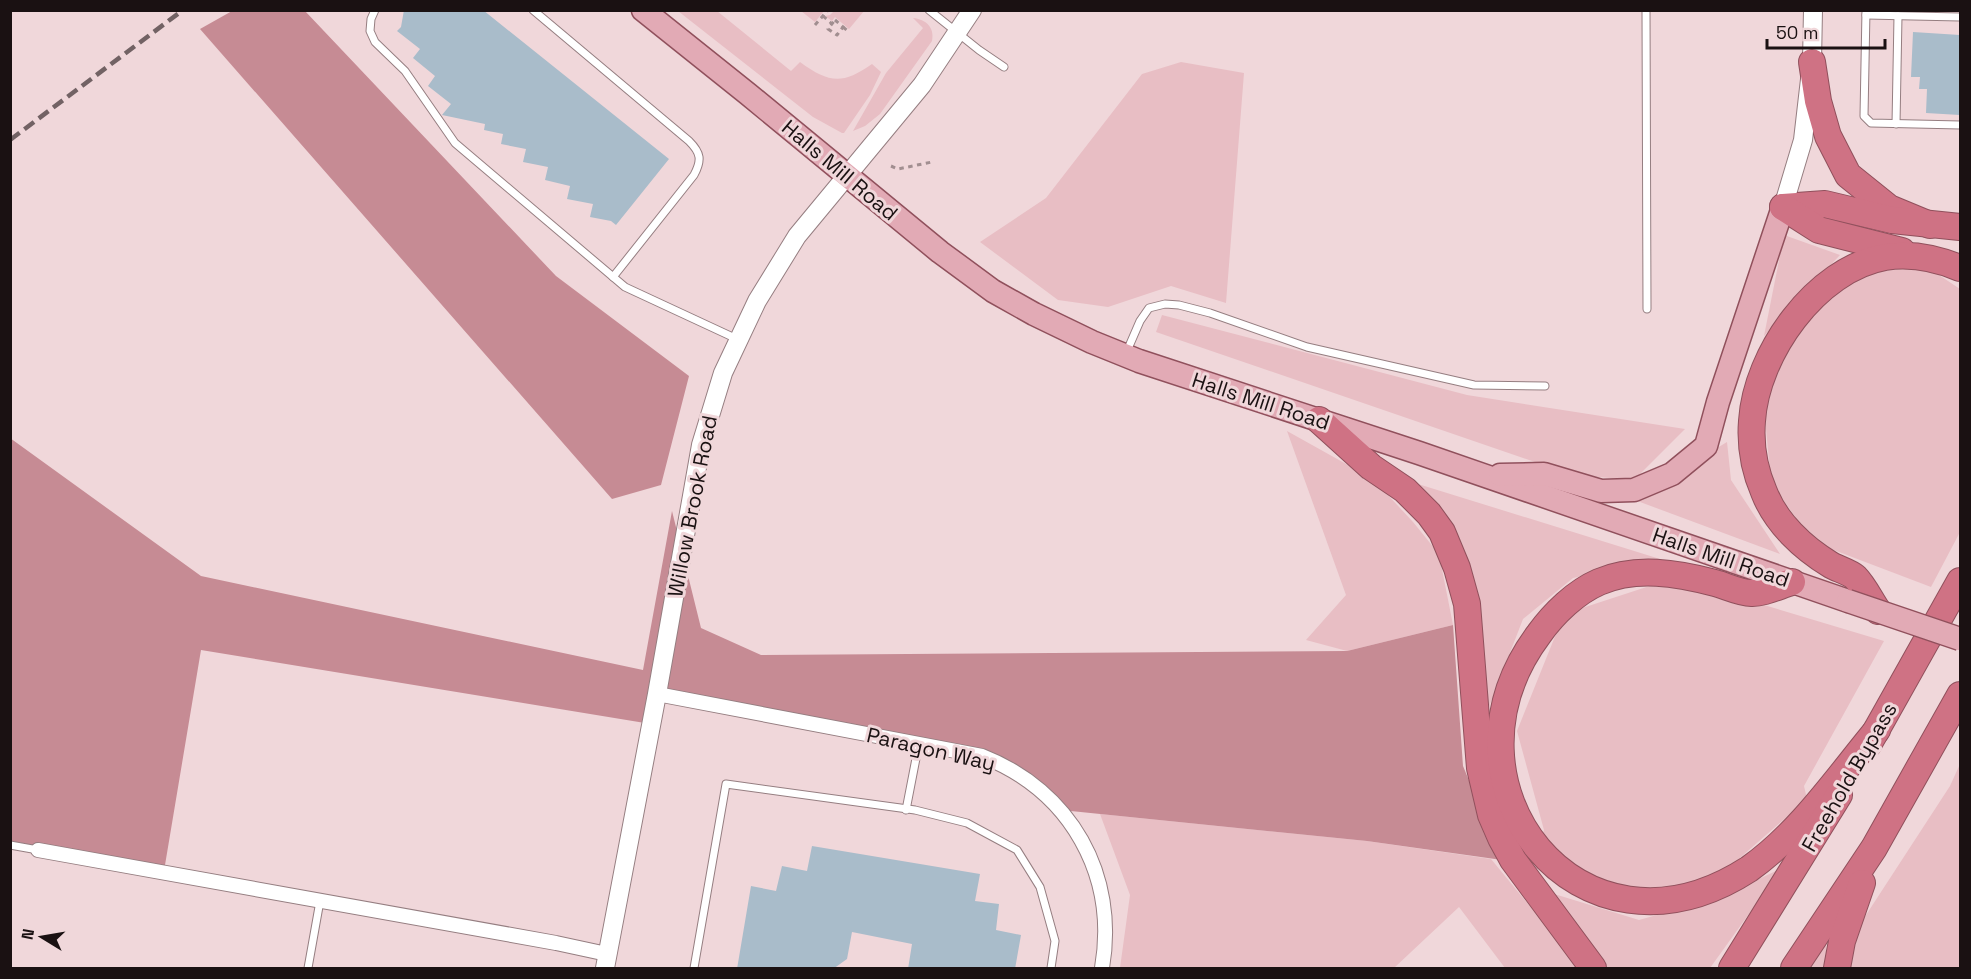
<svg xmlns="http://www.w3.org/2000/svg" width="1971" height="979" font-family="'Space Grotesk',sans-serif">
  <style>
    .green { fill: #e8bec4 }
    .forest { fill: #c68b94 }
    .building { fill: #a9bcca }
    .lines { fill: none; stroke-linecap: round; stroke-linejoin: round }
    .service-casing { stroke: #957e81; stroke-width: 9 }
    .minor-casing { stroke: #957e81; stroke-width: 16 }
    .tertiary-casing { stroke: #957e81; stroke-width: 20 }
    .primary-casing { stroke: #90505c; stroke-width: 25 }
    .motorway-casing { stroke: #90505c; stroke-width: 28 }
    .path { stroke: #a18e90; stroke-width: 3; stroke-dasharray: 4.5 4.5; stroke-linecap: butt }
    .service { stroke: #fff; stroke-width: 7 }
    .minor { stroke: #fff; stroke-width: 14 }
    .tertiary { stroke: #fff; stroke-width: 18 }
    .primary { stroke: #e2aab5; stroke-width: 22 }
    .motorway { stroke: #cf7284; stroke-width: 26 }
    .rail { stroke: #726264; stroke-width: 4.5; stroke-dasharray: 12 6; stroke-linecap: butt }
    .primary-bridge-casing { stroke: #90505c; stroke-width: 25; stroke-linecap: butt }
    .primary-bridge { stroke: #e2aab5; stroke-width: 22 }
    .labels { text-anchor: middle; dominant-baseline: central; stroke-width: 6; stroke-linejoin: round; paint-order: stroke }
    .street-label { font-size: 21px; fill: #1a1112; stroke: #f0d7da }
  </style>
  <rect width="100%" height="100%" fill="#f0d7da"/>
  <g class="green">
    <path d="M678 11H717L791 71 800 62C829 83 842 85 872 64L881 72 870 95 844 133H842L813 117Z"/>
    <path d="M801 11H824L815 22Z"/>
    <path d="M834 11V10L864 11 849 29 835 17 832 21 825 16 830 15Z"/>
    <path d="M913 18C926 19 935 28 932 41L880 114 865 126 853 131 886 73 923 28Z"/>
    <path d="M1181 62 1244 73 1226 303 1171 286 1108 307 1058 300 980 242 1046 198 1142 74Z"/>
    <path d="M1784 235 1840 255 1764 336Z"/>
    <path d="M1927 267 1960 289V532L1931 587 1831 549 1801 525 1771 483 1764 407 1782 352 1813 311 1862 273Z"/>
    <path d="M1162 315 1467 395 1685 429 1634 480 1573 475 1156 332Z"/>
    <path d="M1287 431 1373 479 1413 522 1439 554 1453 625 1347 651 1306 640 1346 595Z"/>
    <path d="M1727 442 1731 480 1780 554 1632 499Z"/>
    <path d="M1418 484 1660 559 1573 578 1523 619 1484 720 1449 526Z"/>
    <path d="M1674 578 1884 641 1804 786 1807 799 1725 871 1654 896 1616 895 1539 845 1544 830 1517 731 1564 614Z"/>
    <path d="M1960 764V968H1848L1853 935 1950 786Z"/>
    <path d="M1100 814 1367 841 1491 859 1581 968H1505L1459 907 1394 968H1120L1130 895Z"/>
    <path d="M1782 868 1710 968H1608L1551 893 1639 920 1721 897Z"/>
    <path d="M1826 937V968H1805Z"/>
  </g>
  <g class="forest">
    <path d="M232 11H305L556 276 689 376 661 485 612 499 200 29Z"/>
    <path d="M10 438 201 576 643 670 672 511 701 628 761 655 1347 651 1453 625 1463 766 1502 860 1367 841 1061 810 983 754 658 690 651 724 201 650 164 871 11 841Z"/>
  </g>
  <g class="building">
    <path d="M404 10H483L669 159 616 225 611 221 590 217 593 204 567 199 570 186 545 180 548 167 523 162 526 149 501 144 503 134 484 130 485 124 442 115 451 104 428 86 435 76 413 58 420 49 397 31 401 27Z"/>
    <path d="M1913 32 1960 35V115L1926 113 1927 89H1919L1920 77H1911Z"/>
    <path d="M812 846 980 874 975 901 999 904 996 930 1021 935 1015 969H908L912 944 852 932 847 959 833 969H737L751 886 776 891 782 866 807 871Z"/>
  </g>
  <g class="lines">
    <g class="service-casing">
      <g id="service">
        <path d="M375 10 371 19 370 31 375 42 405 71 455 143 625 287 737 339"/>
        <path d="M533 10 689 141C701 153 702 160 694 175L613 277"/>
        <path d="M929 10 979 50 1004 67"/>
        <path d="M1646 10 1647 309"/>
        <path d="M1866 10 1864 116 1871 123 1960 125"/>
        <path d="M1866 15 1960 17"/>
        <path d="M1896 124 1898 16"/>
        <path d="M1127 351 1140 321 1149 308 1165 304 1179 305 1210 313 1307 347 1474 385 1545 386"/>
        <path d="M906 810 919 743"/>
        <path d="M10 845 38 850"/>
        <path d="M308 968 320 901"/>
        <path d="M694 968 726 784 915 810 967 823 1017 850 1040 887 1055 941 1051 968"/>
      </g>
    </g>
    <g class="minor-casing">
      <g id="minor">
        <path d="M657 694 982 756C1071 791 1118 875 1102 968"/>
        <path d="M38 850 556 943 607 954"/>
      </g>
    </g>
    <g class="tertiary-casing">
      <g id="tertiary">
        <path d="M1783 207 1803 140 1812 62 1813 10"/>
        <path d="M605 968 657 694 701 445 723 373 757 301 797 236 922 85 972 10"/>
      </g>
    </g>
    <g class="primary-casing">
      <g id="primary">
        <path d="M643 10 748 94 940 252 993 291 1034 314 1092 342 1139 361 1419 453 1848 601"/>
        <path d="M1500 475 1544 474 1601 491 1634 490 1672 474 1706 446 1718 402 1783 207"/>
      </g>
    </g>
    <g class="motorway-casing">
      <g id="motorway">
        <path d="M1812 62 1818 101 1828 136 1848 175 1889 208 1930 225"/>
        <path d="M1783 207 1825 204 1892 220 1960 227"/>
        <path d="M1783 207 1819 230 1902 251"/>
        <path d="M1319 420 1371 467 1405 490 1429 514 1442 532 1457 568 1467 604 1480 768 1491 815 1501 838 1513 860 1593 968"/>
        <path d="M1792 582C1781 585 1762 594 1751 593 1740 593 1726 586 1715 583 1677 573 1636 566 1599 582 1576 592 1554 613 1539 634 1427 783 1579 979 1749 869 1800 833 1838 777 1877 730"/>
        <path d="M1878 611C1871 601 1864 586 1855 577 1849 572 1838 569 1831 565 1803 548 1776 523 1764 492 1754 469 1750 446 1752 421 1756 354 1816 269 1885 257 1911 253 1936 258 1960 268"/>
        <path d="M1868 745 1960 581"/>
        <path d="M1732 968 1839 795"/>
        <path d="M1794 968 1874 848 1960 695"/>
        <path d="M1837 968 1842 941 1862 883"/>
      </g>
    </g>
    <g class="path">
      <path d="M823 16 832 24"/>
      <path d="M835 20 843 27 837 35 828 29Z"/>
      <path d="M815 25 828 10"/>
      <path d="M843 27 849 32"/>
      <path d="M891 166 898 169 932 162"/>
    </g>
    <use href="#service" class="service"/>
    <use href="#minor" class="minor"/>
    <use href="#tertiary" class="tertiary"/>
    <use href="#primary" class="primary"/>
    <use href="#motorway" class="motorway"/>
    <path class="rail" d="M10 140 183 10"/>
    <g class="primary-bridge-casing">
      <path id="primary-bridge" d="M1848 601 1960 639"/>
    </g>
    <use href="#primary-bridge" class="primary-bridge"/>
  </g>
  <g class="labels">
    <g class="street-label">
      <text transform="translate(840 170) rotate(40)">Halls Mill Road</text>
      <text transform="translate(1261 401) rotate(18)">Halls Mill Road</text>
      <text transform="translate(692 506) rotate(-79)">Willow Brook Road</text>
      <text transform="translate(1721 557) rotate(19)">Halls Mill Road</text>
      <text transform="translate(931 749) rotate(13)">Paragon Way</text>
      <text transform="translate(1849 777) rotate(-60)">Freehold Bypass</text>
    </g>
  </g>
  <rect width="1971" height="979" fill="none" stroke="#1a1112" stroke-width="24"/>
  <g transform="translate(42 937) rotate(281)" stroke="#f0d7da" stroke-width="4.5" paint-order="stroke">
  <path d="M0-4.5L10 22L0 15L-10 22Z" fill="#1a1112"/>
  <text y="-9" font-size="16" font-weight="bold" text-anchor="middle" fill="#1a1112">N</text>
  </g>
  <path d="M1767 39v9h118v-9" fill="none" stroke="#1a1112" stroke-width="3"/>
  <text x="1776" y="39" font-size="18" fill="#1a1112" stroke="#f0d7da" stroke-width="4.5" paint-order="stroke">50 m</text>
</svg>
